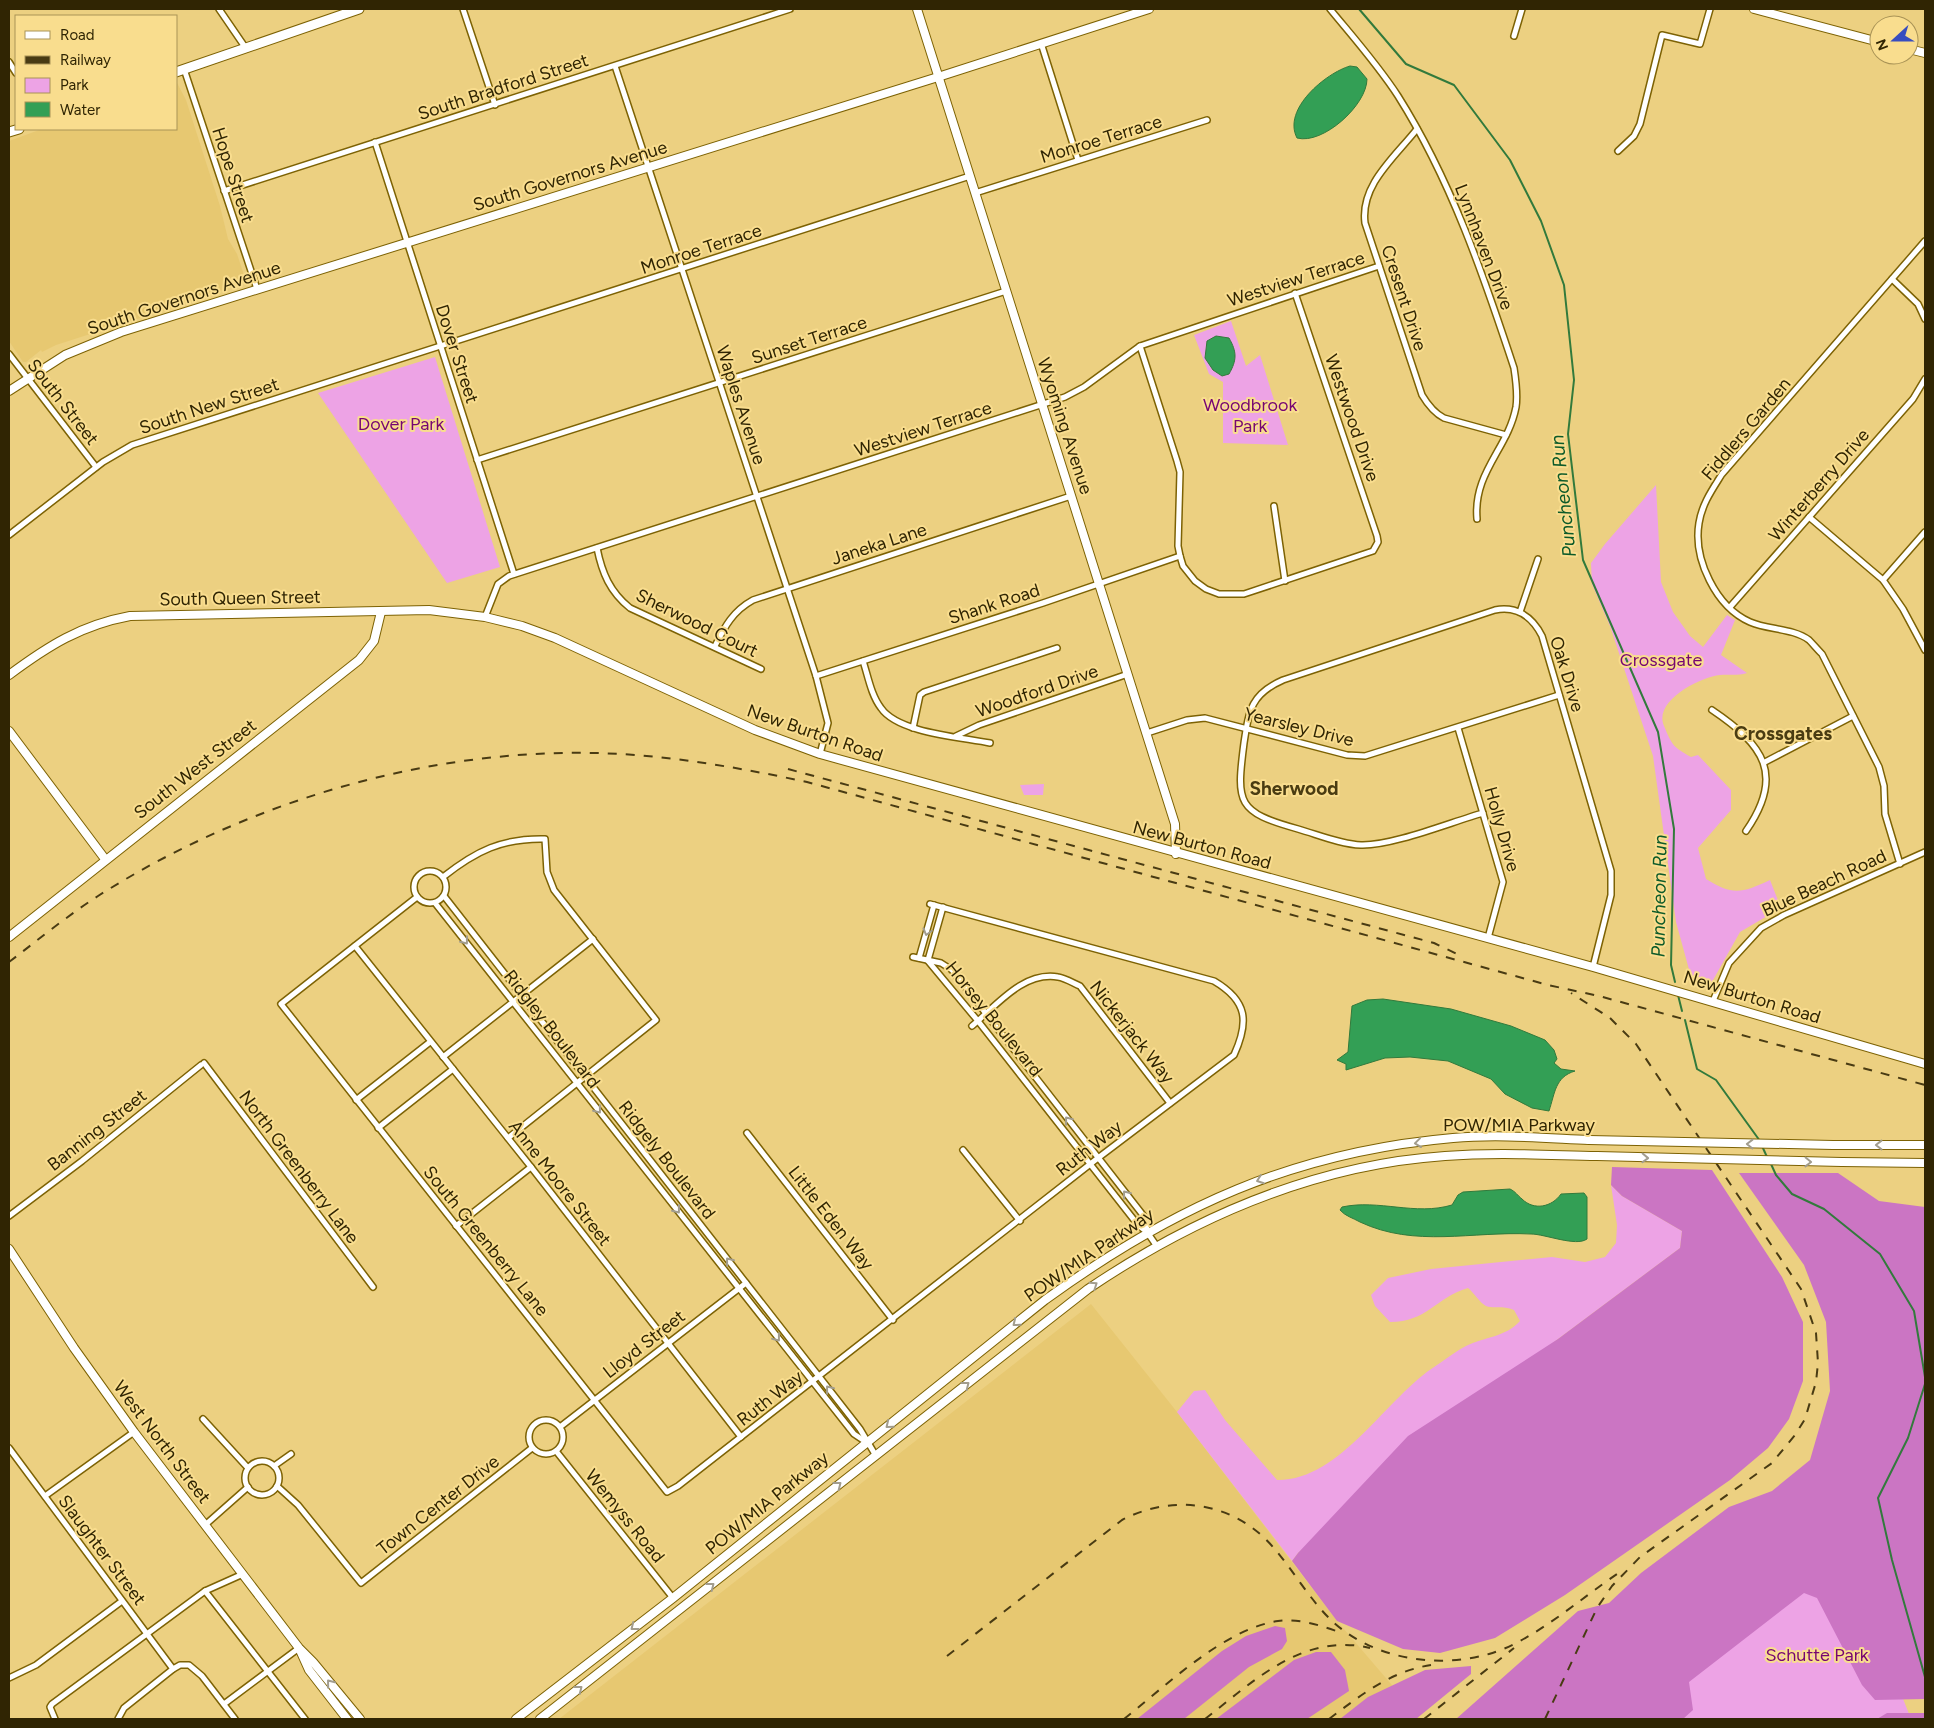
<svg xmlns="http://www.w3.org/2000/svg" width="1934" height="1728" font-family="Figtree,sans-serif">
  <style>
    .built { fill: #e7c871 }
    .green { fill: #eda3e5 }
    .forest { fill: #cb75c3 }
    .water { fill: #339f55; stroke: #327a3c }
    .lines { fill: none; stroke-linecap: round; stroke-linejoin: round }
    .stream { stroke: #327a3c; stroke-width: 2 }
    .street-casing { stroke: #7d6204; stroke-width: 8 }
    .secondary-casing { stroke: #7d6204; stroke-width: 10 }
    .primary-casing { stroke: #7d6204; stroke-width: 11 }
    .street { stroke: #fff; stroke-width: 5 }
    .secondary { stroke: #fff; stroke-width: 8 }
    .primary { stroke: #fff; stroke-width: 9 }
    .rail { stroke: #493b13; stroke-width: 2; stroke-dasharray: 9 9; stroke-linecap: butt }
    .secondary-bridge-casing { stroke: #7d6204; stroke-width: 10; stroke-linecap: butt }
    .secondary-bridge { stroke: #fff; stroke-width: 8 }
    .oneway { stroke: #a29d8e }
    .labels { text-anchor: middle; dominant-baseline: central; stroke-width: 4; stroke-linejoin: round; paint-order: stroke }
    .street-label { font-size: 18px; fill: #302503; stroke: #f9dd8e }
    .park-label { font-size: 18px; fill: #760572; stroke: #f9dd8e }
    .water-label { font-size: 19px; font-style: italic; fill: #0d5a29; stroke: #f9dd8e }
    .neighbourhood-label { font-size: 19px; font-weight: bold; fill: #4a3c12; stroke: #f9dd8e }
  </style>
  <rect width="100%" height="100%" fill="#ecd081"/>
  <g class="built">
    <path d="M176 81 186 100 220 206 228 239 237 254 246 281 190 302 56 345 42 352 41 350 26 362H23L9 341V141L42 129H176Z"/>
    <path d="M1091 1304 1177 1412 1337 1621 1421 1719H559Z"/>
  </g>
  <g class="green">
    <path d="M1231 321 1246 366 1260 355 1288 445 1223 443V382L1209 374 1194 335Z"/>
    <path d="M435 357 500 567 447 583 318 393Z"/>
    <path d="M1656 485 1661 582 1673 612 1690 636 1703 647 1727 615 1735 620 1721 655 1747 673C1737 676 1729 674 1720 675 1700 677 1653 701 1664 726 1672 745 1673 747 1691 757L1698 755 1731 790V810L1698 848 1706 879C1733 896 1742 893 1770 880L1781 908 1740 932 1708 989 1693 984 1676 922 1653 756 1610 626 1592 584 1591 563 1605 544Z"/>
    <path d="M1044 784 1043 795H1024L1020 785Z"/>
    <path d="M1611 1185 1622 1196 1682 1231 1680 1248 1558 1339 1298 1553 1292 1561 1177 1412 1194 1391 1205 1390 1225 1420 1277 1480C1341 1481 1386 1397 1437 1365 1446 1359 1456 1351 1466 1346 1484 1337 1506 1337 1520 1321L1514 1310C1502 1305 1494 1309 1486 1306 1480 1303 1474 1293 1468 1288 1435 1298 1427 1322 1390 1322L1375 1306 1371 1295 1388 1278 1431 1269 1552 1257 1585 1262 1605 1257 1616 1243 1617 1225Z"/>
    <path d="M1844 1549 1911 1719H1639Z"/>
  </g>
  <g class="forest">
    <path d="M1612 1167 1712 1170 1782 1277 1803 1322V1381L1789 1419 1768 1448 1730 1480 1565 1595 1495 1638 1440 1653 1403 1649 1337 1621 1292 1561 1298 1553 1408 1436 1558 1339 1680 1248 1682 1231 1622 1196 1611 1185Z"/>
    <path d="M1739 1173H1838L1879 1201 1925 1207V1699L1875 1700 1862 1685 1817 1598 1804 1593 1689 1682 1693 1710 1683 1719H1456L1578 1611 1609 1603 1641 1573 1729 1507 1772 1491 1810 1460 1830 1391 1826 1322 1804 1265Z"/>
    <path d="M1275 1626 1285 1628 1287 1641 1282 1649 1249 1667 1184 1719H1137L1222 1651 1246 1636Z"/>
    <path d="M1316 1652H1331L1345 1670 1349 1691 1307 1719H1216L1294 1660Z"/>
    <path d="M1471 1666V1674L1416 1719H1340L1368 1697 1425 1670Z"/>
    <path d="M1887 1713H1925V1719H1877Z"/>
  </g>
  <g class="water">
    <path d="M1350 66 1357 67 1367 79C1367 105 1323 145 1297 138 1282 109 1326 73 1350 66Z"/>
    <path d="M1216 336 1229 338C1237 352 1237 360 1229 374L1222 376 1213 370 1205 358 1207 341Z"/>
    <path d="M1383 999 1451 1009 1511 1026 1545 1040 1554 1050 1557 1059 1554 1063 1561 1069 1575 1071C1555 1077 1555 1093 1549 1111L1532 1108 1505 1094 1491 1079 1448 1061 1410 1057 1385 1058 1346 1070V1064L1337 1060 1348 1052 1352 1006 1367 1000Z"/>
    <path d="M1510 1189C1516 1192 1517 1195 1522 1199 1534 1211 1552 1207 1561 1194L1584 1193 1587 1197V1239C1576 1247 1545 1234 1531 1234 1472 1231 1415 1248 1360 1222 1353 1218 1345 1216 1340 1210L1342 1207C1379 1199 1415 1216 1452 1205L1458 1195 1463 1192Z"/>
  </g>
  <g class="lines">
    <g class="stream">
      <path d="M1359 9 1406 64 1454 85 1510 160 1541 221 1564 285 1574 380 1568 434 1583 560 1658 732 1674 829 1671 965 1675 982"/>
      <path d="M1678 995 1682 1011"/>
      <path d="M1685 1020 1697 1069 1716 1080 1760 1141"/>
      <path d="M1762 1146 1767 1157"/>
      <path d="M1771 1164 1776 1175 1792 1194 1824 1209 1880 1254 1914 1311 1925 1377"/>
      <path d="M1925 1384 1908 1438 1878 1498 1892 1560 1925 1677"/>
    </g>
    <g class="street-casing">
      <g id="street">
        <path d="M219 9 245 47"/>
        <path d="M463 9 495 105"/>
        <path d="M1330 9C1353 37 1378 65 1398 96 1451 180 1483 274 1514 368 1516 381 1518 394 1516 407 1508 449 1473 472 1477 519"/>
        <path d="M1514 36 1522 9"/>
        <path d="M1041 43 1078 160"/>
        <path d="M9 62 16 73"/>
        <path d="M615 66 816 676 828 723 820 754"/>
        <path d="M184 69 257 289"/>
        <path d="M1417 129C1395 157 1360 185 1365 223L1422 395C1428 405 1434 413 1444 418L1506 435"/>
        <path d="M375 142 514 574"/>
        <path d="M1618 151 1634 136 1640 124 1662 35 1700 44 1710 9"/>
        <path d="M224 191 790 9"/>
        <path d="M975 193 1207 120"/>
        <path d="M1892 279 1918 304 1925 319"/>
        <path d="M1140 346 1177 461 1180 472 1178 546 1180 556 1183 566 1195 581 1206 589 1219 594H1244L1373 551 1378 542 1377 536 1295 293"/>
        <path d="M9 354 96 467"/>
        <path d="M477 460 1006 291"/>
        <path d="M1274 506 1285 581"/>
        <path d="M1809 517 1883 580 1903 609 1925 650"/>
        <path d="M9 535 103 462 132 445 970 176"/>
        <path d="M597 548C602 573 610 592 630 608L761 669"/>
        <path d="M1883 580 1925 532"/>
        <path d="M1730 607 1913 399 1925 379"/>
        <path d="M1520 612 1538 559"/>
        <path d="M485 617 498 584 509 576 1065 397 1084 387 1140 346 1379 266"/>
        <path d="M715 646C725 626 733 611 753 600L1071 496"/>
        <path d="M863 661C868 676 871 695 881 708 898 733 961 737 990 743"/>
        <path d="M816 676 1043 603 1180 556"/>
        <path d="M1712 710C1764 745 1785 775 1746 831"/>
        <path d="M913 728 920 695 924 692 1057 648"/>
        <path d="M1458 728 1503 882 1488 938"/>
        <path d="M1147 733 1187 720 1205 718 1347 755 1365 756 1559 695"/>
        <path d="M956 736 979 725 1128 674"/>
        <path d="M1765 762 1853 716"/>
        <path d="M1483 813C1451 822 1392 846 1361 845 1340 844 1319 835 1298 829 1237 812 1236 804 1244 743 1249 710 1251 694 1283 680L1495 610C1516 606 1532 616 1542 636L1611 871V895L1593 967"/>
        <path d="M1900 864 1885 814 1884 786 1879 767 1822 654C1817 649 1813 644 1809 640 1793 628 1768 630 1750 622 1716 607 1693 559 1699 523 1702 504 1712 490 1722 474L1925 241"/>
        <circle cx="430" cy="887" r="16"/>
        <path d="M443 877C476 851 502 838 545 839L547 872 554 890 656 1020 508 1138"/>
        <path d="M444 896 860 1429 876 1456"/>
        <path d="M417 897 281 1004 667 1492 678 1486 1098 1158 1234 1055C1249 1022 1248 1001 1214 981L930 904"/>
        <path d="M435 903 854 1434 866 1442"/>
        <path d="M355 946 531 1167 741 1437"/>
        <path d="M913 957 941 963 952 970 1146 1219 1147 1232"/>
        <path d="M919 958 934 905"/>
        <path d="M928 960 943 907"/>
        <path d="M928 961 978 1021 1138 1225 1147 1232 1156 1245"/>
        <path d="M1713 1001 1729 963 1761 928 1784 915 1925 852"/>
        <path d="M972 1026C996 1006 1023 971 1058 977 1065 978 1073 983 1080 986L1170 1103"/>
        <path d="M443 1057 593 939"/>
        <path d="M204 1063 373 1287"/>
        <path d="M356 1100 430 1042"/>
        <path d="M378 1128 453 1069"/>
        <path d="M747 1133 893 1320"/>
        <path d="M963 1150 1020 1221"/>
        <path d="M9 1216 82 1161 201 1065"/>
        <path d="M456 1226 531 1167"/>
        <path d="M203 1419 248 1468"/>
        <circle cx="546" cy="1437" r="17"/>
        <path d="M560 1427 746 1283"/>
        <path d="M9 1448 173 1669"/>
        <path d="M556 1451 673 1598"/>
        <circle cx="262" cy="1478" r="17"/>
        <path d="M274 1466 291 1454"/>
        <path d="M277 1486 298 1505 361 1583 532 1448"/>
        <path d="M45 1496 134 1432"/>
        <path d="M205 1525 248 1487"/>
        <path d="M205 1591 305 1719"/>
        <path d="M9 1678 36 1665 122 1601"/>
        <path d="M224 1704 299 1648"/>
        <path d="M55 1719 50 1707 52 1704 205 1591 243 1574"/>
        <path d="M118 1719 124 1708 173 1669 180 1665H189L202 1676 235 1719"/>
      </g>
    </g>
    <g class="secondary-casing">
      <g id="secondary">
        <path d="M917 9 1175 824 1176 854"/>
        <path d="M1754 9 1879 42"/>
        <path d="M1909 49 1925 53"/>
        <path d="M9 391 65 355 121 332 938 77 1149 9"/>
        <path d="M9 675C48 646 81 625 130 616L429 610 485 617 522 626 555 638 755 730 820 754 1593 967 1925 1064"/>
        <path d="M9 731 105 859"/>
        <path d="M9 937 359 660 374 641 381 612"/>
        <path d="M1833 1145H1925"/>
        <path d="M1842 1162 1925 1163"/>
        <path d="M9 1249 74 1348 134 1432 299 1648 313 1662 360 1719"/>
        <path d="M300 1650 309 1670 347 1719"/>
        <path d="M516 1719 673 1598 1045 1300C1173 1207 1293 1152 1453 1138 1498 1134 1544 1138 1589 1140"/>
        <path d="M540 1719 1088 1289C1196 1216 1315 1165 1445 1156 1496 1152 1546 1155 1597 1156"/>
      </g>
    </g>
    <g class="primary-casing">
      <g id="primary">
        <path d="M176 72 359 9"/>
        <path d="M9 132 19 129"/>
      </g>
    </g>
    <use href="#street" class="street"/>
    <use href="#secondary" class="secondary"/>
    <use href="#primary" class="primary"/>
    <g class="rail">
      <path d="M788 769 1434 943 1457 954"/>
      <path d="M9 962C38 940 67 916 98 896 251 799 439 744 621 754 684 758 746 769 807 782L1548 985 1599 996 1925 1085"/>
      <path d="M947 1656 1122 1520C1174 1493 1234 1502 1273 1547 1293 1570 1310 1600 1332 1621 1373 1659 1437 1669 1489 1654 1532 1642 1580 1599 1617 1574"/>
      <path d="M1124 1719C1167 1685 1224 1629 1278 1621 1300 1618 1322 1626 1342 1633"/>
      <path d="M1205 1719C1254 1681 1303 1632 1370 1648"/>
      <path d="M1329 1719C1361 1695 1391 1671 1431 1665"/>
      <path d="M1424 1719 1514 1648"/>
      <path d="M1545 1719 1597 1608 1612 1586 1640 1557 1772 1463 1795 1435 1805 1419 1816 1382 1818 1363 1816 1333 1801 1289 1636 1044 1610 1018 1571 993"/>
    </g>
    <g class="secondary-bridge-casing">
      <g id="secondary-bridge">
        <path d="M1589 1140 1833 1145"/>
        <path d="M1597 1156 1842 1162"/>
      </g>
    </g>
    <use href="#secondary-bridge" class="secondary-bridge"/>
  </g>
  <defs><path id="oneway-chevron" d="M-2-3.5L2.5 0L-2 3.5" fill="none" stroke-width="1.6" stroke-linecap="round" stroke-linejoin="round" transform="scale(1.25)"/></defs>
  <g class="oneway">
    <use href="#oneway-chevron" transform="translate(927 932) rotate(106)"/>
    <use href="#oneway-chevron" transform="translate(465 941) rotate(52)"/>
    <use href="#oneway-chevron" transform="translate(598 1110) rotate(52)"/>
    <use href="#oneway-chevron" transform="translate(1068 1120) rotate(-128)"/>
    <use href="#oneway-chevron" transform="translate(1418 1143) rotate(173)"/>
    <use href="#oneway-chevron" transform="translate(1750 1144) rotate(-179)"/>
    <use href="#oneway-chevron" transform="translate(1879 1145) rotate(180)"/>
    <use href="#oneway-chevron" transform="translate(1645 1158) rotate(2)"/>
    <use href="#oneway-chevron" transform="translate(1808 1162) rotate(1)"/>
    <use href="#oneway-chevron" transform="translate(1260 1180) rotate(160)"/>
    <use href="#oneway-chevron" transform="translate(1126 1194) rotate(-128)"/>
    <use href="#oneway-chevron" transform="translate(677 1210) rotate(52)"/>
    <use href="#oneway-chevron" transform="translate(729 1261) rotate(-128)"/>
    <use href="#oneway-chevron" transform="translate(1094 1285) rotate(-34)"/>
    <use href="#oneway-chevron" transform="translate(1016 1323) rotate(141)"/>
    <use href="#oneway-chevron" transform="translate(777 1338) rotate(52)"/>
    <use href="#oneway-chevron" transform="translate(966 1385) rotate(-38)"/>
    <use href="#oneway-chevron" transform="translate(829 1389) rotate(-128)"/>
    <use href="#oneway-chevron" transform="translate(889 1425) rotate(141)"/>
    <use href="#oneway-chevron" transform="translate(838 1485) rotate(-38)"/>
    <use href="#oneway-chevron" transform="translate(711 1586) rotate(-38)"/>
    <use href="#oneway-chevron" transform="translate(634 1627) rotate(142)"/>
    <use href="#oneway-chevron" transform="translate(330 1683) rotate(-129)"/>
    <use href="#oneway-chevron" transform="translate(579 1689) rotate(-38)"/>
  </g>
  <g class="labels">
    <g class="street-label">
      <text transform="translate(503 87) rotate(-18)">South Bradford Street</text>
      <text transform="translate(1101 139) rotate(-17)">Monroe Terrace</text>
      <text transform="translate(233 175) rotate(72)">Hope Street</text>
      <text transform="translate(570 176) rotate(-17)">South Governors Avenue</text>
      <text transform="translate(1484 247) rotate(69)">Lynnhaven Drive</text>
      <text transform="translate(701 249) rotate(-18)">Monroe Terrace</text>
      <text transform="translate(1296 279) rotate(-18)">Westview Terrace</text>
      <text transform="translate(184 298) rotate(-18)">South Governors Avenue</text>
      <text transform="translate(1404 298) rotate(72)">Cresent Drive</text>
      <text transform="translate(809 340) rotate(-18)">Sunset Terrace</text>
      <text transform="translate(457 354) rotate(72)">Dover Street</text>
      <text transform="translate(63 402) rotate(52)">South Street</text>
      <text transform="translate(741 405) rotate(72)">Waples Avenue</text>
      <text transform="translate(209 406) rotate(-18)">South New Street</text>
      <text transform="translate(1352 418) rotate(71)">Westwood Drive</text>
      <text transform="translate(1065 426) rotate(72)">Wyoming Avenue</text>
      <text transform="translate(923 429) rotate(-18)">Westview Terrace</text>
      <text transform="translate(1746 429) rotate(-50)">Fiddlers Garden</text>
      <text transform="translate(1819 485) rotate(-49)">Winterberry Drive</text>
      <text transform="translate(879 544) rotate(-18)">Janeka Lane</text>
      <text transform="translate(240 598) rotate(-1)">South Queen Street</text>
      <text transform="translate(994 604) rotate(-18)">Shank Road</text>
      <text transform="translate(697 623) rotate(26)">Sherwood Court</text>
      <text transform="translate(1567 674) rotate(73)">Oak Drive</text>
      <text transform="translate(1037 691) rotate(-19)">Woodford Drive</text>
      <text transform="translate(1299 727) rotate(14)">Yearsley Drive</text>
      <text transform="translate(815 733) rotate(19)">New Burton Road</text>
      <text transform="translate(195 769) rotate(-38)">South West Street</text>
      <text transform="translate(1502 829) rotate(74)">Holly Drive</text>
      <text transform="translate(1202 845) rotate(15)">New Burton Road</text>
      <text transform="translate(1824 883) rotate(-25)">Blue Beach Road</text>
      <text transform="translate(1752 997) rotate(17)">New Burton Road</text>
      <text transform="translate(994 1019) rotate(51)">Horsey Boulevard</text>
      <text transform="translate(552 1029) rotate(52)">Ridgley Boulevard</text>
      <text transform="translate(1132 1032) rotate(52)">Nickerjack Way</text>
      <text x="1519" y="1125">POW/MIA Parkway</text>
      <text transform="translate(97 1130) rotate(-38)">Banning Street</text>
      <text transform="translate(1089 1148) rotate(-38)">Ruth Way</text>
      <text transform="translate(667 1160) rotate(52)">Ridgely Boulevard</text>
      <text transform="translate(299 1167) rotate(53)">North Greenberry Lane</text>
      <text transform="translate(560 1183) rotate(52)">Anne Moore Street</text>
      <text transform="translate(831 1218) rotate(52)">Little Eden Way</text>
      <text transform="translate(486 1241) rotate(51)">South Greenberry Lane</text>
      <text transform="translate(1089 1255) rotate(-34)">POW/MIA Parkway</text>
      <text transform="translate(644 1344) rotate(-38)">Lloyd Street</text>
      <text transform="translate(770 1398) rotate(-38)">Ruth Way</text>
      <text transform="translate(162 1442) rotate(53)">West North Street</text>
      <text transform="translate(767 1503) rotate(-39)">POW/MIA Parkway</text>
      <text transform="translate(438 1505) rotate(-38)">Town Center Drive</text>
      <text transform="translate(625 1516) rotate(51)">Wemyss Road</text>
      <text transform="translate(102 1550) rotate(53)">Slaughter Street</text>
    </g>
    <g class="park-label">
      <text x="1250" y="405">Woodbrook<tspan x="1250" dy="21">Park</tspan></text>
      <text x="401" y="424">Dover Park</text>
      <text x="1661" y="660">Crossgate</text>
      <text x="1817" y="1655">Schutte Park</text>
    </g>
    <g class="water-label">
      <text transform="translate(1563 496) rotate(-96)">Puncheon Run</text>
      <text transform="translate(1659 896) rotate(-89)">Puncheon Run</text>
    </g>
    <g class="neighbourhood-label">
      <text x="1783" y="733">Crossgates</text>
      <text x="1294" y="788">Sherwood</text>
    </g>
  </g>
  <rect width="1934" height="1728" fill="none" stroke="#302503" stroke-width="20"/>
  <rect x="15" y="15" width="162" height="115" fill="#f9dd8e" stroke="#a99356"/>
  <rect x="25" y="31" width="25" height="8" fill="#ffffff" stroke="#a99356"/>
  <text x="60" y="40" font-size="15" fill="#302503">Road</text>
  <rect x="25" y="56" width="25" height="8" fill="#493b13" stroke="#a99356"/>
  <text x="60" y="65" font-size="15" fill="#302503">Railway</text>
  <rect x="25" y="78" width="25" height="15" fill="#eda3e5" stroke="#a99356"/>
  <text x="60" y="90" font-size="15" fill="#302503">Park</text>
  <rect x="25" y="102" width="25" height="15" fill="#339f55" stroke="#a99356"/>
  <text x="60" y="115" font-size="15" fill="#302503">Water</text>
  <g transform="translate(1894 40) rotate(249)"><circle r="24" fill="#f9dd8e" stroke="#a99356"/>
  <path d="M0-4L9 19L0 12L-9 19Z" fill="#384dbf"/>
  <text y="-8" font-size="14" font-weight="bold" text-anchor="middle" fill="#302503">N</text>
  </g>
</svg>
